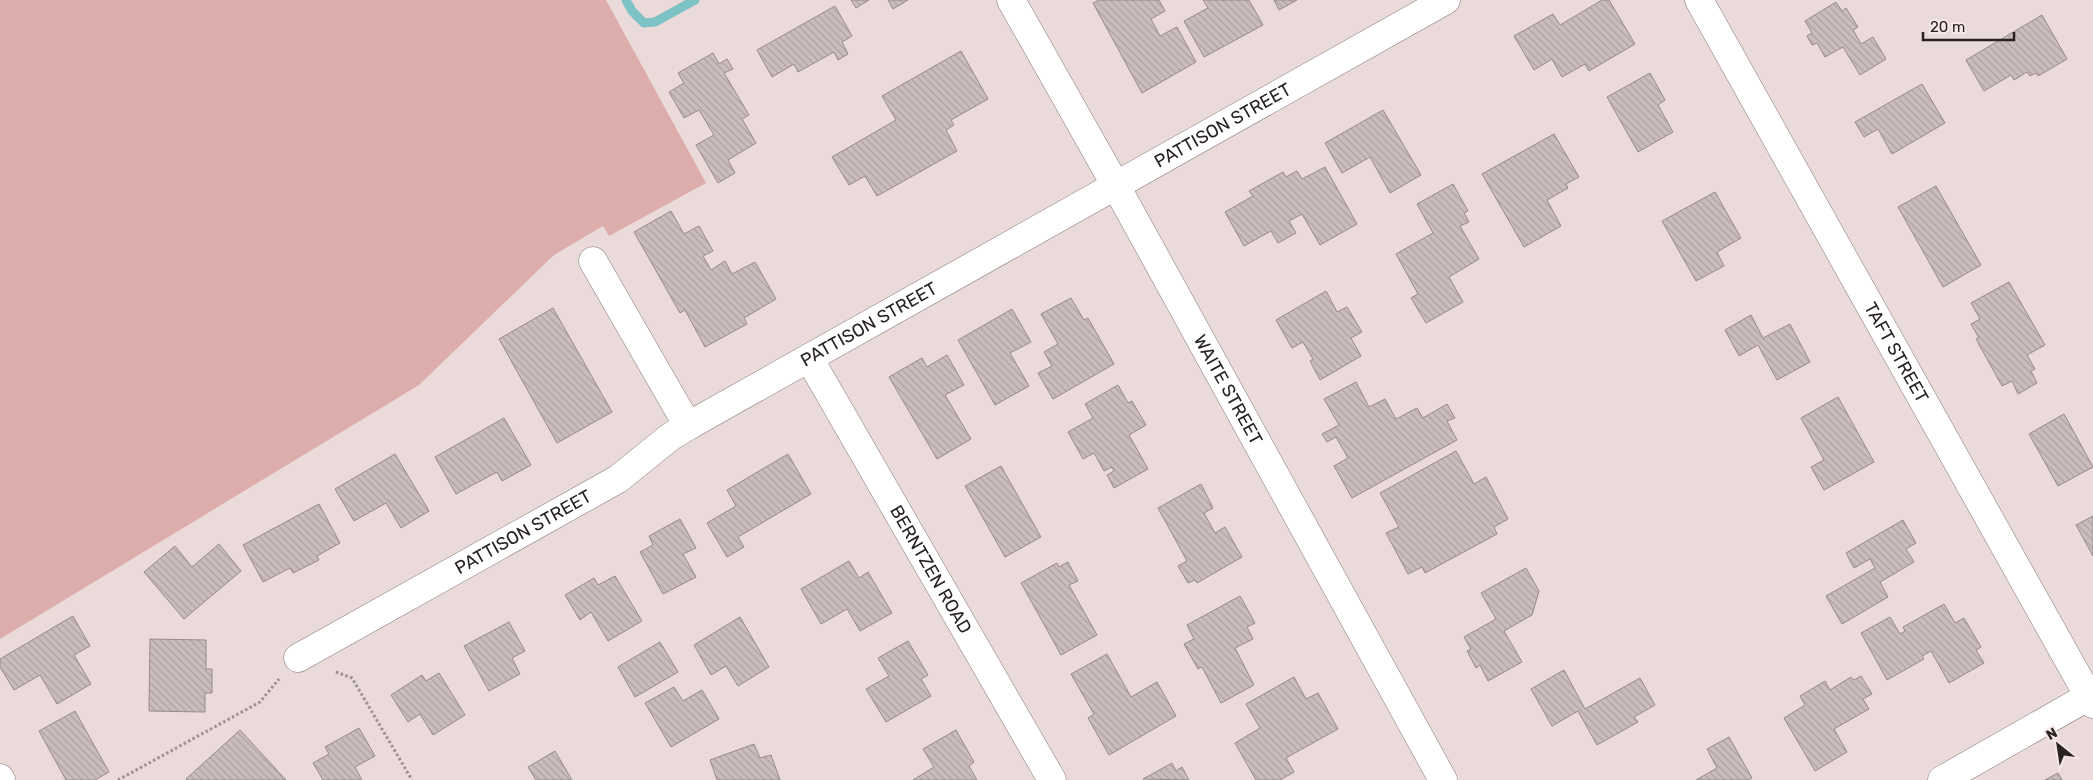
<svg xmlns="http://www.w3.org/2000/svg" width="2093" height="780" font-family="Rubik,sans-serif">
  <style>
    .green { fill: #ddadac }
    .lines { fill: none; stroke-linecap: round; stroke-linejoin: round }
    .stream { stroke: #7dc2c5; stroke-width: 9 }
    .building { fill: url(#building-back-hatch); stroke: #978a89 }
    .street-casing { stroke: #887a7a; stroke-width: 29 }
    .secondary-casing { stroke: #887a7a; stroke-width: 29 }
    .path { stroke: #9c9090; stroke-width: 3; stroke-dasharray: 2.5 2.5; stroke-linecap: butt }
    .street { stroke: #fff; stroke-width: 28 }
    .secondary { stroke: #fff; stroke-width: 28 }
    .labels { text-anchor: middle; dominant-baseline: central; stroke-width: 4; stroke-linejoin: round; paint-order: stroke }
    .street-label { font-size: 18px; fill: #282222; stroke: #f7e8e7 }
  </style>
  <defs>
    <pattern id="building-back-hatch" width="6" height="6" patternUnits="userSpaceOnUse" patternTransform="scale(1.25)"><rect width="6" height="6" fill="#cbbdbc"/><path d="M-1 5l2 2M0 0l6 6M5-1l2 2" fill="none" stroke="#aea2a1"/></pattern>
  </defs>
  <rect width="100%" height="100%" fill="#eadada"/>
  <path class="green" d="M0 0H606L706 183 609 236 603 226 554 255 419 385 0 639Z"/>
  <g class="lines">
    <path class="stream" d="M626 0 632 11 644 23 655 22 695 0"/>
  </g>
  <g class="building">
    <path d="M851 0H869L856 8Z"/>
    <path d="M888 0H908L893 9Z"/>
    <path d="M1099 0H1159L1165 11 1151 19 1160 36 1177 27 1196 62 1142 93 1093 3Z"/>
    <path d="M1203 0H1249L1263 25 1204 57 1184 21 1208 8Z"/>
    <path d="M1274 0H1297L1279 10Z"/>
    <path d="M1602 0H1609L1635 44 1589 71 1585 64 1562 77 1552 59 1534 70 1514 36 1553 14 1560 25Z"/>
    <path d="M1836 2 1842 11 1846 8 1858 27 1853 30 1861 44 1873 37 1886 59 1860 75 1843 47 1825 57 1817 43 1812 45 1807 36 1812 33 1805 21Z"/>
    <path d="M835 6 852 36 842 42 848 54 838 60 834 52 798 72 794 64 772 77 757 50Z"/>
    <path d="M2042 15 2067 59 2038 76 2036 73 2030 76 2027 72 2014 80 2011 75 1984 91 1966 60Z"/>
    <path d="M961 51 988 99 951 120 954 125 946 130 957 151 877 196 865 176 849 185 832 157 896 120 882 96Z"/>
    <path d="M713 53 719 64 727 59 733 69 724 73 749 115 742 119 756 143 728 160 735 173 718 183 696 145 714 135 699 110 684 118 669 92 684 83 678 73Z"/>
    <path d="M1650 73 1665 100 1658 105 1673 132 1638 152 1607 97Z"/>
    <path d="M1922 84 1945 123 1892 154 1878 129 1864 137 1855 122Z"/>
    <path d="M1383 110 1421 175 1390 193 1370 157 1342 173 1325 143Z"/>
    <path d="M1554 134 1579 177 1566 184 1568 188 1547 200 1561 226 1524 247 1482 174Z"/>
    <path d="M1325 167 1357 224 1320 245 1302 214 1289 221 1296 233 1278 243 1271 231 1244 246 1225 212 1253 196 1249 191 1283 172 1286 177 1297 171 1302 179Z"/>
    <path d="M1453 184 1468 211 1464 213 1469 222 1460 226 1479 259 1449 277 1463 302 1426 323 1411 298 1418 294 1396 254 1433 233 1417 204Z"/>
    <path d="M1936 186 1981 265 1943 287 1898 207Z"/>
    <path d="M1715 192 1741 238 1717 252 1724 266 1696 281 1662 221Z"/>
    <path d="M671 211 684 234 699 226 713 251 703 256 711 270 725 261 732 274 755 262 776 299 744 318 747 324 705 347 685 310 680 313 634 232Z"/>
    <path d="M2009 282 2045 345 2027 355 2035 369 2031 371 2037 383 2018 394 2012 381 2002 386 1976 339 1979 338 1971 324 1980 319 1971 303Z"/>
    <path d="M1326 291 1337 312 1347 307 1362 332 1351 338 1361 356 1320 380 1310 361 1313 359 1303 342 1292 348 1276 320Z"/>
    <path d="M1071 298 1084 320 1088 318 1114 364 1053 399 1038 373 1052 366 1044 352 1058 344 1041 314Z"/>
    <path d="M553 308 612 412 557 443 499 339Z"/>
    <path d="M1012 309 1031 342 1010 353 1029 386 995 405 958 340Z"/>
    <path d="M1751 315 1763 338 1790 324 1810 362 1777 380 1758 345 1739 356 1725 330Z"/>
    <path d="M947 355 964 385 945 395 971 439 937 459 889 377 922 358 927 367Z"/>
    <path d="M1356 382 1369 407 1385 399 1396 419 1417 408 1423 418 1447 404 1455 418 1447 421 1457 440 1352 498 1334 466 1348 458 1336 437 1327 442 1322 434 1339 425 1324 399Z"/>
    <path d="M1118 385 1128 403 1132 401 1146 425 1129 435 1148 469 1114 488 1107 475 1114 471 1112 467 1104 471 1094 453 1083 459 1068 432 1093 418 1085 404Z"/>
    <path d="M1838 397 1874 462 1824 490 1811 467 1824 460 1801 418Z"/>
    <path d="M2064 414 2093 467 2058 486 2029 434Z"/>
    <path d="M504 418 531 465 502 481 497 472 456 494 435 457Z"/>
    <path d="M1456 451 1474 484 1486 477 1508 519 1494 527 1497 534 1425 573 1422 567 1408 574 1386 533 1399 527 1380 493Z"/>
    <path d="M395 454 429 511 401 528 386 503 354 521 335 489Z"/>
    <path d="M788 454 811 494 738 537 744 547 727 557 707 523 736 506 727 490Z"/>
    <path d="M1001 466 1041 537 1005 557 965 486Z"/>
    <path d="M1201 484 1213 508 1204 513 1215 533 1225 527 1242 557 1197 583 1195 580 1188 583 1178 566 1187 561 1158 508Z"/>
    <path d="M319 504 340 543 317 556 319 560 293 573 290 568 263 582 243 545Z"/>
    <path d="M2093 516V556L2076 525Z"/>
    <path d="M680 519 696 548 683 554 696 577 663 594 640 552 653 545 649 536Z"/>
    <path d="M1903 520 1916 543 1906 549 1914 562 1880 582 1888 597 1842 624 1826 596 1875 568 1870 559 1854 568 1846 553Z"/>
    <path d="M219 544 241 571 184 619 144 572 175 546 192 567Z"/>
    <path d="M849 561 859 578 868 572 892 613 860 631 847 609 821 624 801 589Z"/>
    <path d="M1068 562 1078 581 1069 585 1097 635 1061 655 1021 583 1057 563 1059 567Z"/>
    <path d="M1526 568 1539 591 1532 615 1504 631 1522 662 1488 681 1480 665 1476 668 1467 651 1471 649 1464 637 1496 619 1481 593Z"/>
    <path d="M615 576 642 621 608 641 591 612 580 620 565 595 594 578 598 585Z"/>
    <path d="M1240 596 1255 623 1247 627 1253 639 1235 648 1254 685 1221 703 1202 667 1198 669 1184 644 1194 639 1187 625Z"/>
    <path d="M1944 604 1955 623 1964 618 1981 647 1976 650 1984 663 1949 683 1931 651 1922 656 1924 659 1887 680 1861 633 1890 617 1900 634 1905 631 1903 627Z"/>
    <path d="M73 616 90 646 74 655 91 684 57 704 40 675 14 690 0 667V659Z"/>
    <path d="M740 617 769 667 738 686 726 666 711 675 694 645Z"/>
    <path d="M509 622 525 651 512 658 520 674 489 691 464 646Z"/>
    <path d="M150 639 206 640V669H212V693H205V712L149 711Z"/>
    <path d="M908 641 928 675 921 679 931 696 886 722 866 689 889 676 878 658Z"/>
    <path d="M660 642 678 672 635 697 618 667Z"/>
    <path d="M1107 654 1131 697 1157 682 1176 716 1109 755 1088 718 1094 714 1071 674Z"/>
    <path d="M1564 670 1585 709 1640 678 1655 705 1634 717 1638 722 1597 745 1578 711 1552 726 1531 689Z"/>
    <path d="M439 673 465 715 433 735 420 714 408 722 391 695 422 675 426 681Z"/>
    <path d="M1861 676 1872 694 1863 699 1869 709 1834 729 1847 752 1815 771 1784 718 1805 705 1800 696 1825 681 1830 690 1851 677 1854 680Z"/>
    <path d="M1294 677 1306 699 1318 693 1338 729 1286 758 1294 772 1280 780H1256L1235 743 1260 728 1246 704Z"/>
    <path d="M674 687 683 701 702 690 719 719 671 747 645 703Z"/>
    <path d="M75 711 109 772 95 780H66L39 731Z"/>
    <path d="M359 728 375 756 355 767 362 780H323L313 763 329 754 325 747Z"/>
    <path d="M240 730 286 780H187L186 779Z"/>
    <path d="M956 730 974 762 969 766 977 780H913L934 767 923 749Z"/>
    <path d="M1729 737 1752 778 1748 780H1696L1717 768 1707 749Z"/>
    <path d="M754 744 760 758 771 755 780 780H717L710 760Z"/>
    <path d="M555 751 572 780H536L528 767Z"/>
    <path d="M1172 763 1176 771 1182 767 1189 780 1143 779Z"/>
    <path d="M2058 773 2062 780H2045Z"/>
  </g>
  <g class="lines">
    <g class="street-casing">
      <g id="street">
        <path id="s1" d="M1011 0 1116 186 1443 780"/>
        <path id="s2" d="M1699 0 2093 704"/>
        <path d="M593 261 688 426"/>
        <path id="s3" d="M809 358 1052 780"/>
        <path id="s4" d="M298 658 618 479 670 437 688 426 1446 0"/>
        <path d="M1942 780 2093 694"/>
      </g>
    </g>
    <g class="secondary-casing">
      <path id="secondary" d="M0 778 1 780"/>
    </g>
    <g class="path">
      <path d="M336 672 352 678 412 780"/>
      <path d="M118 780 260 702 279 679"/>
    </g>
    <use href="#street" class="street"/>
    <use href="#secondary" class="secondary"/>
  </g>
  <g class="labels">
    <g class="street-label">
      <text stroke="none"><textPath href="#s4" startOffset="1068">PATTISON STREET</textPath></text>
      <text stroke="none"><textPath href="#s4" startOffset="662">PATTISON STREET</textPath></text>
      <text stroke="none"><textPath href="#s2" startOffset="404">TAFT STREET</textPath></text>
      <text stroke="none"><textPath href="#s1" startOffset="446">WAITE STREET</textPath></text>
      <text stroke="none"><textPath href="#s4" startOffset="258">PATTISON STREET</textPath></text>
      <text stroke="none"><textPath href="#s3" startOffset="244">BERNTZEN ROAD</textPath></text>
    </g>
  </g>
  <g transform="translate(2058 745) rotate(330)" stroke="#f7e8e7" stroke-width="4" paint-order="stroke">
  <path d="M0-4L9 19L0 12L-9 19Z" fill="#282222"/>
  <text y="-8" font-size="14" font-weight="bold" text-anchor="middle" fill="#282222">N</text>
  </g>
  <path d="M1923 32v8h91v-8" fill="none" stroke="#282222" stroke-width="2.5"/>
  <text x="1930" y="32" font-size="15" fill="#282222" stroke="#f7e8e7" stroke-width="4" paint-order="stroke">20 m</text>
</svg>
